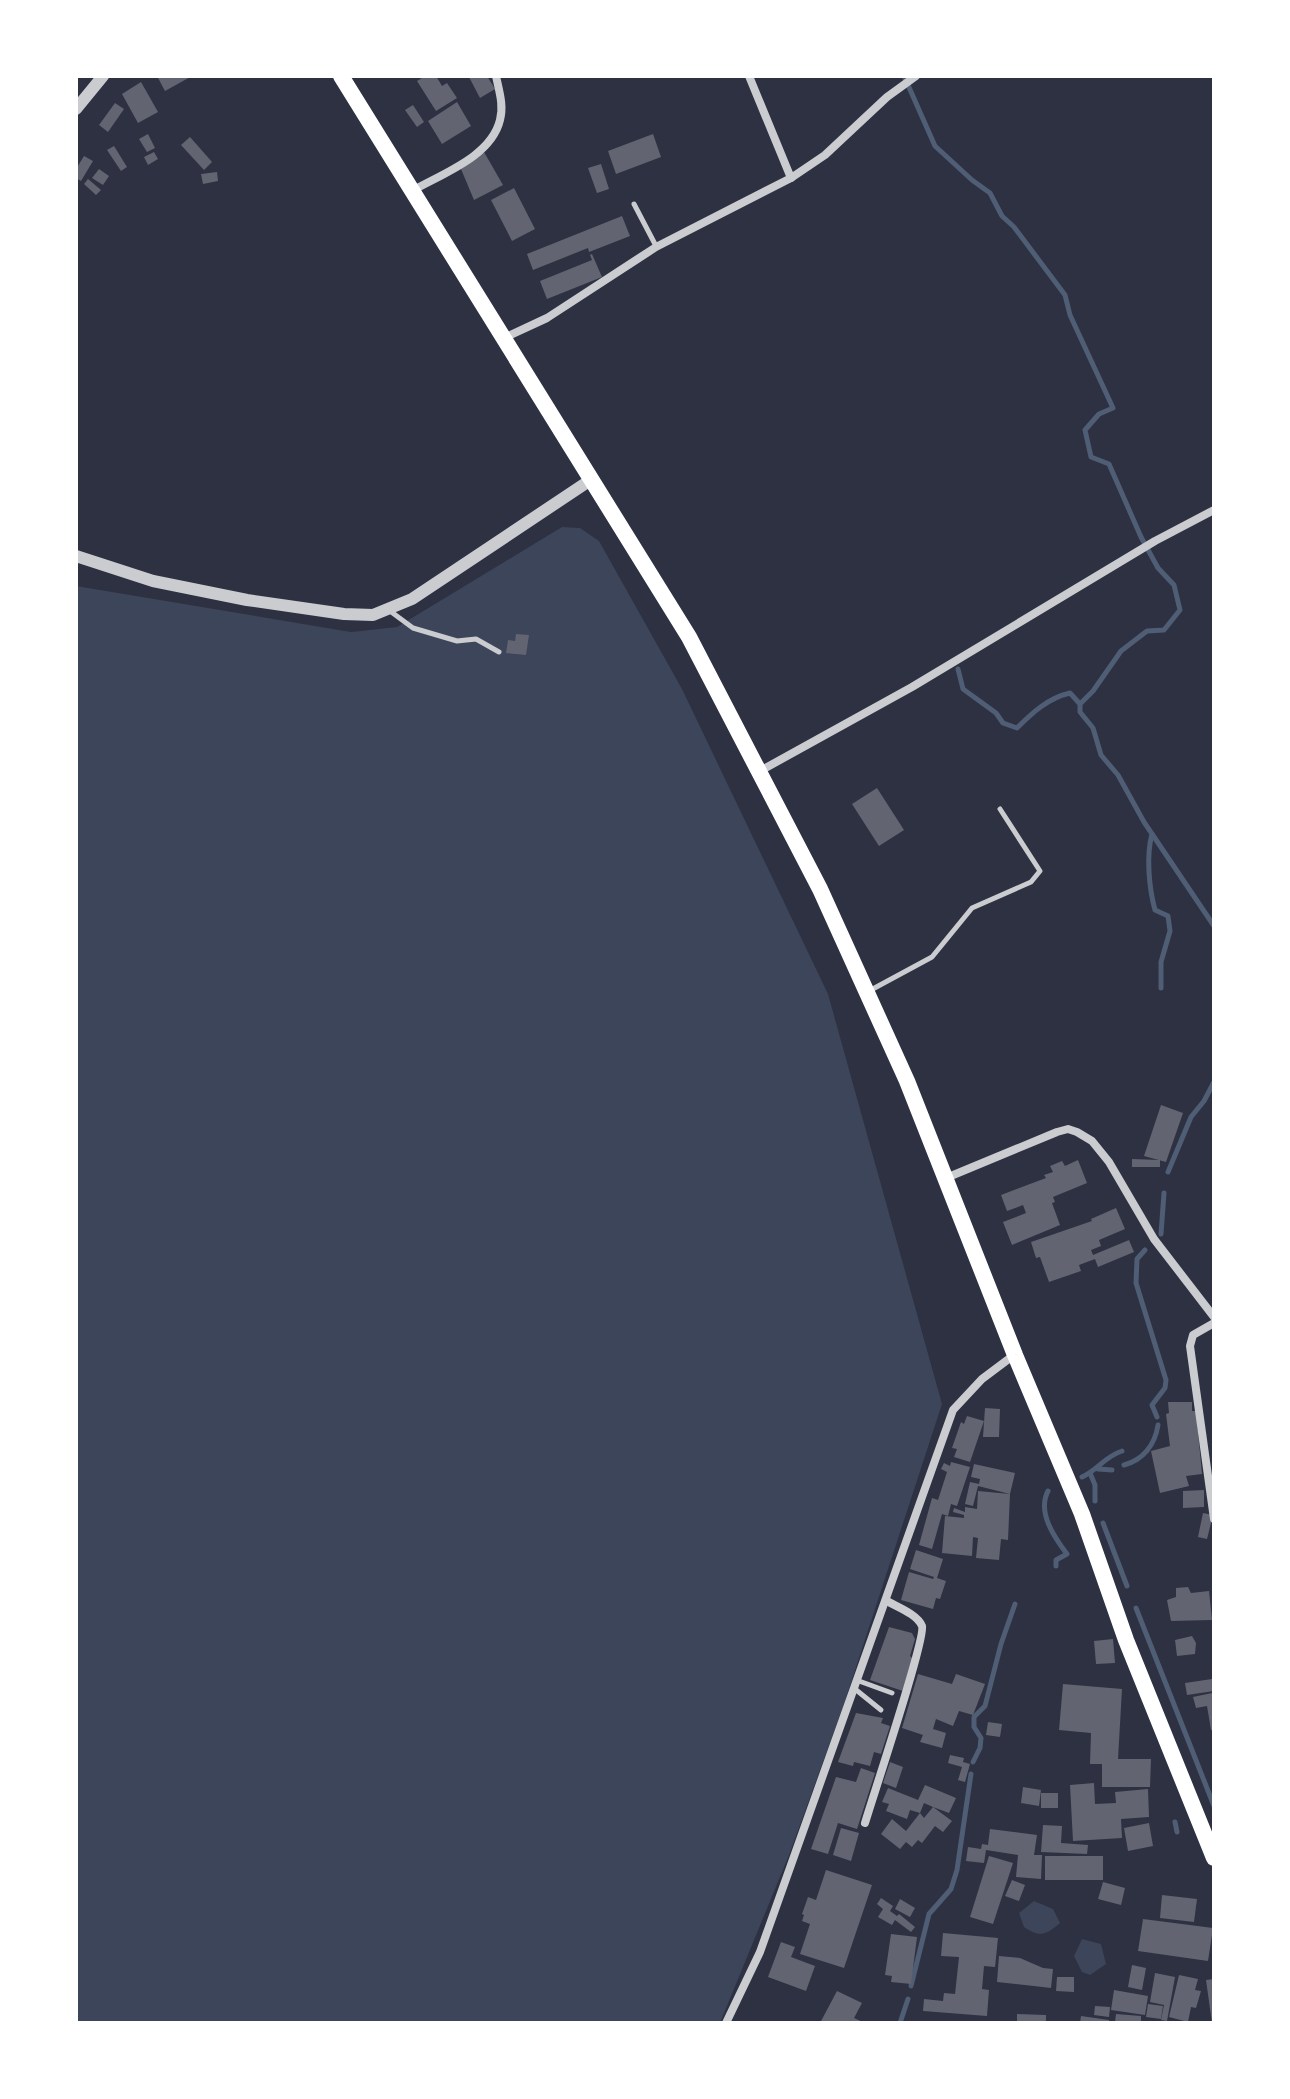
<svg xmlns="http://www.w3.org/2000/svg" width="1290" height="2099" font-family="'Fira Sans Condensed',sans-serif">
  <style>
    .green { fill: #3c4559 }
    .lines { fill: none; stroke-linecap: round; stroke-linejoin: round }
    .stream { stroke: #4f5d75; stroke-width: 5 }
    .building { fill: #626471; fill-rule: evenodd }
    .service { stroke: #caccd0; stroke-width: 5 }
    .minor { stroke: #caccd0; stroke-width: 8 }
    .tertiary { stroke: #caccd0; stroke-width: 12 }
    .primary { stroke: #fff; stroke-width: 16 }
  </style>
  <rect width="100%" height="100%" fill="#2d3142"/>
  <g class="green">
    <path d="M562 527 580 528 599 541 682 689 828 994 942 1404 843 1707 789 1855 720 2023H76V586L351 632 397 627Z"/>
    <path d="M1034 1901 1053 1909 1060 1923C1046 1935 1040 1938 1024 1927L1019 1913Z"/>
    <path d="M1082 1939 1101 1944 1106 1964 1090 1975 1082 1972 1074 1956Z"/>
  </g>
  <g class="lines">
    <g class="stream">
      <path d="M904 76 935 146 972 180 990 193 1002 216 1014 227 1065 295 1070 315 1113 408 1099 414 1085 430 1091 457 1109 464 1141 537 1158 568 1174 585 1180 610 1164 630 1147 631 1121 651 1093 691 1080 704V712L1093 728 1101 755 1118 775 1144 822 1214 926"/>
      <path d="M958 669 963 689 996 713 1003 723 1017 728C1032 713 1048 698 1070 693L1080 704"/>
      <path d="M1152 834C1146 856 1149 888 1155 910L1168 916 1170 931 1161 962V988"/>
      <path d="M1168 1172 1191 1117 1204 1101 1214 1082"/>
      <path d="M1161 1234 1164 1193"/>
      <path d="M1145 1250 1137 1259 1136 1283 1166 1380 1165 1388 1152 1405 1157 1417"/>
      <path d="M1124 1465C1143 1460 1155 1445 1158 1425"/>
      <path d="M1098 1469 1112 1470"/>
      <path d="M1090 1473 1095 1485V1501"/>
      <path d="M1082 1477C1099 1469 1104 1457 1122 1451"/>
      <path d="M1048 1491C1037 1512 1054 1537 1067 1554L1056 1560V1566"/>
      <path d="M1103 1523 1127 1586"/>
      <path d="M1136 1608 1214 1806"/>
      <path d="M973 1762 980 1748 981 1738 974 1727V1717L985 1706 1001 1644 1015 1604"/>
      <path d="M1175 1822 1177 1832"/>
      <path d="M911 1986 929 1914 951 1889 957 1870 971 1774"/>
      <path d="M900 2023 908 1999"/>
    </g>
  </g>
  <g class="building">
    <path d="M157 76H192L165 91Z"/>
    <path d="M425 76H436L442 86 447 83 457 98 436 111 417 81Z"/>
    <path d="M471 76H487L495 89 480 98 469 77Z"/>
    <path d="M141 82 158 112 138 123 122 94Z"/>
    <path d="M457 102 471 126 442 144 428 121Z"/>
    <path d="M115 103 124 109 108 132 99 125Z"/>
    <path d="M413 105 424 122 417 127 405 110Z"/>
    <path d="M148 134 155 148 147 152 139 139Z"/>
    <path d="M653 134 661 157 616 174 608 151Z"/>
    <path d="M190 137 212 162 204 170 181 145Z"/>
    <path d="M114 146 127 167 121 171 107 150Z"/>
    <path d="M154 152 158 159 148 165 144 157Z"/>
    <path d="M484 152 503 185 474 200 461 169Z"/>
    <path d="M84 156 93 161 81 181 76 178V169Z"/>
    <path d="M601 164 609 189 597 193 588 168Z"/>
    <path d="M99 169 109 176 103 185 92 178Z"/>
    <path d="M217 172 218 181 203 184 201 174Z"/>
    <path d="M88 179 101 190 96 195 84 184Z"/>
    <path d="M514 188 535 229 512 241 491 200Z"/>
    <path d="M622 216 630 236 589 252 588 248 533 270 527 254Z"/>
    <path d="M592 254 602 277 547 299 540 281 592 260 590 255Z"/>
    <path d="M516 634 529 635 526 655 506 653 508 640 515 641Z"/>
    <path d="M877 788 904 830 879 846 852 804Z"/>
    <path d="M1161 1105 1183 1113 1166 1162 1144 1156Z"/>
    <path d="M1132 1159 1160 1160V1167H1132Z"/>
    <path d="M1078 1160 1087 1183 1053 1197 1055 1202 1052 1203 1060 1225 1012 1245 1003 1222 1026 1213 1023 1205 1007 1211 1001 1195 1046 1178 1044 1175 1053 1172 1050 1166 1062 1161 1065 1166Z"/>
    <path d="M1116 1208 1125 1229 1099 1240 1101 1246 1091 1250 1093 1255 1129 1240 1134 1252 1098 1267 1095 1259 1079 1265 1081 1271 1049 1282 1040 1257 1036 1258 1031 1242 1092 1221 1091 1219Z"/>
    <path d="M1168 1402H1192V1411H1196L1202 1474 1186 1476 1189 1486 1160 1493 1151 1451 1170 1446 1166 1414 1169 1413Z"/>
    <path d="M985 1408 1000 1409 999 1437H983Z"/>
    <path d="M967 1416 984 1421 970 1462 954 1457 957 1449 952 1448 961 1422 964 1424Z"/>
    <path d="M951 1462 970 1467 957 1506 951 1504 948 1516 942 1514 932 1549 919 1545 932 1498 938 1500 947 1472 941 1469 944 1463 950 1466Z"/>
    <path d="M974 1464 1015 1473 1010 1494 1008 1540 1001 1539 999 1560 976 1558 978 1538 973 1537 972 1556 942 1553 945 1516 964 1518V1515L953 1512 954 1508 965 1512V1507L977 1509 978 1491 1010 1494 978 1486 973 1506 965 1504 970 1482 979 1484 980 1479 971 1477Z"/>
    <path d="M1204 1490V1507L1183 1508V1491Z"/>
    <path d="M1203 1513 1213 1515 1207 1539 1198 1537Z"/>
    <path d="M916 1550 943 1559 937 1578 946 1581 940 1599 936 1598 933 1609 901 1600 909 1572 933 1579 934 1577 910 1569Z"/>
    <path d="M1188 1587 1191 1593 1209 1591 1212 1620 1171 1621 1167 1600 1176 1597V1588Z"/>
    <path d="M889 1627 912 1633 915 1639 910 1656 915 1661 903 1691 870 1680Z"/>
    <path d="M1192 1636 1196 1643 1195 1654 1177 1656 1175 1640Z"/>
    <path d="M1113 1639 1115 1663 1096 1664 1094 1641Z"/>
    <path d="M918 1674 952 1684 956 1674 985 1684 973 1715 959 1711 953 1726 936 1719 933 1729 946 1733 942 1748 920 1742 923 1735 902 1728Z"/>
    <path d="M1212 1679 1214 1691 1187 1695 1185 1683Z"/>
    <path d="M1063 1684 1122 1689 1118 1759H1151L1150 1787H1102V1764H1090L1091 1733 1059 1730Z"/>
    <path d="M1212 1693H1214V1730H1211L1207 1706 1196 1708 1193 1697Z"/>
    <path d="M856 1713 883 1718 881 1723 890 1726 881 1754 874 1752 870 1766 854 1762 853 1766 838 1762Z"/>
    <path d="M988 1722 1002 1724 1000 1737 986 1735Z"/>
    <path d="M950 1755 964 1758 963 1762 970 1764 965 1782 958 1780 962 1767 948 1763Z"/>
    <path d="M890 1762 903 1767 896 1788 883 1783Z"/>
    <path d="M861 1768 875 1773 857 1829 838 1823 828 1854 811 1849 836 1777 856 1782Z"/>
    <path d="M1094 1783 1095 1804 1116 1803 1115 1792 1148 1789 1149 1817 1121 1819 1122 1838 1073 1841 1070 1785Z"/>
    <path d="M925 1785 956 1798 949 1813 933 1807 952 1821 943 1832 935 1826 922 1843 918 1840 912 1847 906 1842 900 1849 881 1834 892 1819 906 1831 920 1813 910 1810 907 1819 886 1811 889 1804 882 1802 888 1788 918 1800ZM924 1803 933 1807 924 1818 920 1813Z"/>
    <path d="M1023 1787 1041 1790 1039 1806 1021 1803Z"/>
    <rect x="1041" y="1793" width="17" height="15"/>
    <path d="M1149 1823 1153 1846 1128 1851 1124 1828Z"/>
    <path d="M1043 1825 1062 1826 1061 1843 1088 1845 1087 1854 1041 1852Z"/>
    <path d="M841 1828 859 1833 851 1861 833 1855Z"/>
    <path d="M990 1829 1037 1835 1034 1855H1042L1041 1879 1016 1877 1018 1855 986 1850 984 1863 966 1861 968 1847 981 1849 982 1844 988 1845Z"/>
    <path d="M989 1856 1013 1863 993 1924 970 1917Z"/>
    <rect x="1045" y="1856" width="58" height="24"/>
    <path d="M826 1870 872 1885 844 1968 800 1954 810 1924 802 1921 804 1915 802 1914 808 1897 816 1900Z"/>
    <path d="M1012 1880 1025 1885 1019 1901 1005 1896Z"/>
    <path d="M1103 1882 1125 1888 1121 1905 1098 1899Z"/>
    <path d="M1162 1895 1197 1899 1194 1922 1160 1918Z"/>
    <path d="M881 1898 893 1906 890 1911 897 1916 899 1914 915 1927 911 1932 895 1920 892 1925 878 1917 883 1909 877 1904Z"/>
    <path d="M900 1899 915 1908 910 1917 895 1909Z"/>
    <path d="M1143 1919 1213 1928 1208 1961 1138 1951Z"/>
    <path d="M943 1933 998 1938 995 1967 984 1966 982 1989 989 1990 987 2016 923 2011 924 1999 943 2001 944 1993 955 1994 959 1957 941 1956Z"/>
    <path d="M891 1934 917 1937 911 1984 891 1982 892 1976 885 1975Z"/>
    <path d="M781 1942 795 1947 791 1957 815 1966 806 1991 768 1977Z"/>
    <path d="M999 1956 1020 1958 1043 1968 1053 1969 1051 1988 997 1982Z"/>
    <path d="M1132 1965 1146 1968 1142 1990 1128 1987Z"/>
    <path d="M1155 1973 1175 1977 1167 2021 1161 2020 1164 2005 1150 2002Z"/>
    <path d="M1179 1975 1198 1979 1195 1990 1201 1991 1196 2008 1191 2007 1188 2022 1169 2017Z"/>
    <path d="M1057 1977H1074V1992L1056 1991Z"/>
    <path d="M1214 1979V2023H1212L1206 1980Z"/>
    <path d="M1114 1990 1148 1996 1145 2015 1111 2010Z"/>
    <path d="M837 1991 862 2003 854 2018 865 2023H820Z"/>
    <path d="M1148 2004 1163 2006 1161 2019 1146 2017Z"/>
    <path d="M1095 2006 1110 2007 1109 2017 1094 2015Z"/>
    <path d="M1017 2014 1046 2015V2023H1017Z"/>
    <path d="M1116 2014 1141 2016V2023L1115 2022Z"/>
    <path d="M1081 2016 1109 2020V2023H1080Z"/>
  </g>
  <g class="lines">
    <g class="service">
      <path d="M634 204 656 246"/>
      <path d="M390 611 413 628 457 641 476 639 499 652"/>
      <path d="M869 991 932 957 972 908 1031 882 1040 871 1000 809"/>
      <path d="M859 1681 892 1693"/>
      <path d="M855 1689 881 1710"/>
    </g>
    <g class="minor">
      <path d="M749 76 791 178"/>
      <path d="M412 191C441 174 491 157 500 120 504 105 499 91 496 76"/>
      <path d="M504 338 547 318 656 247 791 178 825 155 887 97 916 76"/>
      <path d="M760 771 912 687 1155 541 1214 510"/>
      <path d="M946 1178 1057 1132 1068 1129 1077 1132 1092 1141 1109 1162 1154 1239 1214 1317"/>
      <path d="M1214 1323 1193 1335 1190 1346 1214 1519"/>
      <path d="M865 1823C872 1799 926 1638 922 1626 917 1614 897 1607 887 1601"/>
      <path d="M726 2023 760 1952 953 1410 982 1379 1014 1355"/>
    </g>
    <g class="tertiary">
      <path d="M76 109 103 76"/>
      <path d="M76 556 153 581 247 600 344 614 373 615 412 599 592 479"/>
    </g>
    <path class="primary" d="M341 76 689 637 820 889 907 1081 1015 1355 1082 1514 1126 1640 1214 1858"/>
  </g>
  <rect width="1290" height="2099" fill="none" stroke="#ffffff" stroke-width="156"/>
</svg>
